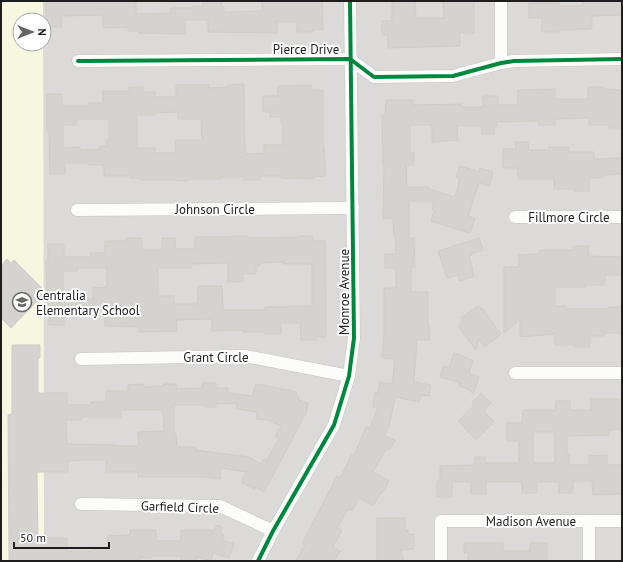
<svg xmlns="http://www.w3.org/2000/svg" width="623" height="562" font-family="'PT Sans',sans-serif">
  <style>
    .residential { fill: #dcdad8 }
    .education { fill: #f7f6e1 }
    .building { fill: #d5d3cf; stroke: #d0ccc7; fill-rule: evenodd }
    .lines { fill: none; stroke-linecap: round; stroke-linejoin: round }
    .minor-casing { stroke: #c5c4c2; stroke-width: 13 }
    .minor { stroke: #fcfcfb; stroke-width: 12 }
    .cycleway-casing { stroke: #fff; stroke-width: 6 }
    .cycleway { stroke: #00873e; stroke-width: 4 }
    .labels { text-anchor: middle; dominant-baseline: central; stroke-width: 4; stroke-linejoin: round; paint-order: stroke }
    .street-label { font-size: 13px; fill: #1e1e1e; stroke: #fff }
    .poi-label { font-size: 13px; fill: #1e1e1e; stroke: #fff; text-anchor: start }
  </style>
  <rect width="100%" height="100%" fill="#edebe6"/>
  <path class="residential" d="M43 1H622V561H44Z"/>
  <path class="education" d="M1 1H43V20H20V44H43L44 561H1Z"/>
  <g class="building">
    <path d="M46 1H136V14L171 13V8H193V6H203V1H222V7H224V12L262 11V1H322L323 30H313V32H297V22H277V33L208 32V20H185V34L139 33V31H128V27L103 28V15L61 16 62 27H46Z"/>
    <path d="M392 1H415L416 18H444L443 1H474V33H460V46L388 48V35H382V21H392Z"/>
    <path d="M583 1H622V15L592 16V27L591 29 559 30V32H542V18H529V3H559V6H580V5H583Z"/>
    <path d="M244 84 245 154 264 153V145H283V123H281V117H270V112H263V96H278V86L311 85V90H323V146H324L325 159V176L313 177V179L281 178V176H260V180H244V177H222V179H191L188 181H178L175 180H141L140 178H130V176H104V165H89V163H65V174H50L49 132H47V94H62V106H88V103H103V91H129V87H143V92H155V97H176V85H209V88L228 87V85ZM178 112V119H201L202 140H176L175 153H155V148H137V115H155V113ZM77 119H109V140H106L107 146H100V149L80 150V147L63 148V125H77Z"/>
    <path d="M588 87H603V89L621 90 622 128H609V125H589V118L555 119V125H539V121L497 122V126H494V134H482V126H457L458 140 432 142V125H410V153H414V165H406L407 187H429V189L455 197 460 178 456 177 460 166 479 172 480 168 493 172 489 186 479 183 468 216 475 218 470 233 431 221 434 210 432 209 434 201H409V238H414L415 267H411V292H428V326H429L430 340H417L414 382 431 385 429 396 421 395 419 402 395 397 390 423 385 436 395 440 390 450 386 449 373 472 389 481 382 493 381 492 373 506 359 498 352 511 348 509 337 528 342 530 333 547 340 551 334 561H296L305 545 302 544 337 476 340 478 352 454 354 456 366 427 370 428 378 408 373 407 375 392 378 393 380 382 392 384 395 359 383 358 382 355 384 334V288H396V268H385V254H396L395 234H394L393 218 383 219 384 165H383L382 115H385L386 100H413V105L462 104V107H483V96H498V105H518V90L555 89V99H588Z"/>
    <path d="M516 142H528L529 150H549V147H569V152H594V159L622 158V174L603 175V178H589V191H574V189H554V179H518V168H503V149H516Z"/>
    <path d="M233 236H248V238L299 237V236H313V241H325L326 337H316V340H301L300 323H281V334H264V332H243V330L212 331V320L208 319 176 320 177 331 139 332V327L105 326V313L64 314V325H49V289L47 291 46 261 48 260V244H64V257H90V253H105V241H126V238H142V250H162V238H175L176 249H195V237H233ZM283 262V264H312V306L265 307V310H223L222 286H198V301H197V304H174V296H158V268H191V264L228 263V282H243V274H256V266L260 265V263ZM78 268H107V287L93 288V299H63V271H78Z"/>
    <path d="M479 238 483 250 471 254 472 255 469 256 473 270H472L474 276 460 281 458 275 447 278 438 251Z"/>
    <path d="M573 246H588L589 256 622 257V275H605V285H585V287H555V306H566L567 309H609V307H622V333H604V336H590V347H575V345H555V334L520 337V320L504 333V267H519V255L540 254V250H573Z"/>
    <path d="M7 259 11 263 14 260 46 292 11 328 1 318V266Z"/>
    <path d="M478 306 480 309 482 308 501 334 485 347 479 339 476 350 458 326 463 322 461 318Z"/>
    <path d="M12 345H40V358H38V393H67V405H91V402H106V391H128V385L143 384V387L163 386V384H176V389L202 388V383H216V388H228V393L253 396 255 385 257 384 297 392V397H299L298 400 308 403 306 413 264 492 255 487 254 489 241 482 246 472 221 468 220 479 204 477H138V472H106V460H84L68 461V472H37L38 538H67V551H93V548H108V536L130 535V530H156V541H181V530H212V534L217 525 222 527 220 533 224 535 222 540 234 544 229 558 213 553 211 561 197 557V561H181V556H152V558H140V561H9L8 415 12 414ZM237 403V409L257 412 256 419 268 420 281 426 275 437 279 438 267 460 264 459 261 464 249 457 196 450V447H177L176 433 174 434V405H205V407H216V404ZM121 410H163L164 431 138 432 139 446H117V445L67 444 66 420H82V417H121Z"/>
    <path d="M454 353 473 360 469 373 479 377 473 394 468 389 459 386 460 383 440 377 443 366 449 368Z"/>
    <path d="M481 393 491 403 484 411 494 422 476 440 458 421 474 405 472 403Z"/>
    <path d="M591 399H622V429L609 430V435L567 436V455H569L570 465H589V456L607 455V465H622V494L593 495 592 481H573V493H559V482H537V493H522V482H486V494H471V482H452V497H437V481H440V466L472 465V464H475V457H485V463H519V441H507V423H522L523 410H555L556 401H570V410H591ZM533 432H555V463H533Z"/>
    <path d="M377 518H405V530H408V534H414V549L400 550 404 561H377Z"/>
    <path d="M464 543H503V551H530V543H547V561H468V553H464Z"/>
  </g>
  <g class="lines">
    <g class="minor-casing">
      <g id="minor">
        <path d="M78 61 350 59 374 77 453 76 501 63 514 61 622 59"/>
        <path d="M501 63V1"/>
        <path d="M77 210 353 208"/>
        <path d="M515 217H622"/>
        <path d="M81 359 245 356 349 376"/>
        <path d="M515 373H622"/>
        <path d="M81 504 220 506 273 531"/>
        <path d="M589 521V561"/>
        <path d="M258 561 273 531 334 425 349 376 354 338 350 1"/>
        <path d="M441 561V521H622"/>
      </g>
    </g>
    <use href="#minor" class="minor"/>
    <g class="cycleway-casing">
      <g id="cycleway">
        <path d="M78 61 350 59 374 77 453 76 501 63 514 61 622 59"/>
        <path d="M258 561 273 531 334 425 349 376 354 338 350 1"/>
      </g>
    </g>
    <use href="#cycleway" class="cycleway"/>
  </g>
  <defs>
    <g id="school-ring" transform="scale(1)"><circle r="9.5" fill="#fff" stroke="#666664" stroke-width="1.5"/><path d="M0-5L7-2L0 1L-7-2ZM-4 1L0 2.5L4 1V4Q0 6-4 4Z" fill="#666664"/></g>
  </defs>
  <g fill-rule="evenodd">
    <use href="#school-ring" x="22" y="302"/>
  </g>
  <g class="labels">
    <g class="street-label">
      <text x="306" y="49">Pierce Drive</text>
      <text x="215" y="209">Johnson Circle</text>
      <text x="569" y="217">Fillmore Circle</text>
      <text transform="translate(344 292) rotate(-90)">Monroe Avenue</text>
      <text x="216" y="357">Grant Circle</text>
      <text transform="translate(180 507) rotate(2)">Garfield Circle</text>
      <text x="531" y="521">Madison Avenue</text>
    </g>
    <g class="poi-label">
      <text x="36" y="295">Centralia<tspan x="36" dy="15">Elementary School</tspan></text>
    </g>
  </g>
  <rect width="623" height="562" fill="none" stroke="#1e1e1e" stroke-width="4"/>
  <g transform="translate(32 32) rotate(90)"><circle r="19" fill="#ffffff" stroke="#a5a5a5"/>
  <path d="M0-3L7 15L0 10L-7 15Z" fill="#666664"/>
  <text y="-6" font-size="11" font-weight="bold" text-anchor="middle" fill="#1e1e1e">N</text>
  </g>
  <path d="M14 542v6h95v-6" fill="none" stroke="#1e1e1e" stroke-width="2"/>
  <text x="20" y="542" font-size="12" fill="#1e1e1e" stroke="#ffffff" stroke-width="3" paint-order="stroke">50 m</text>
</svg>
